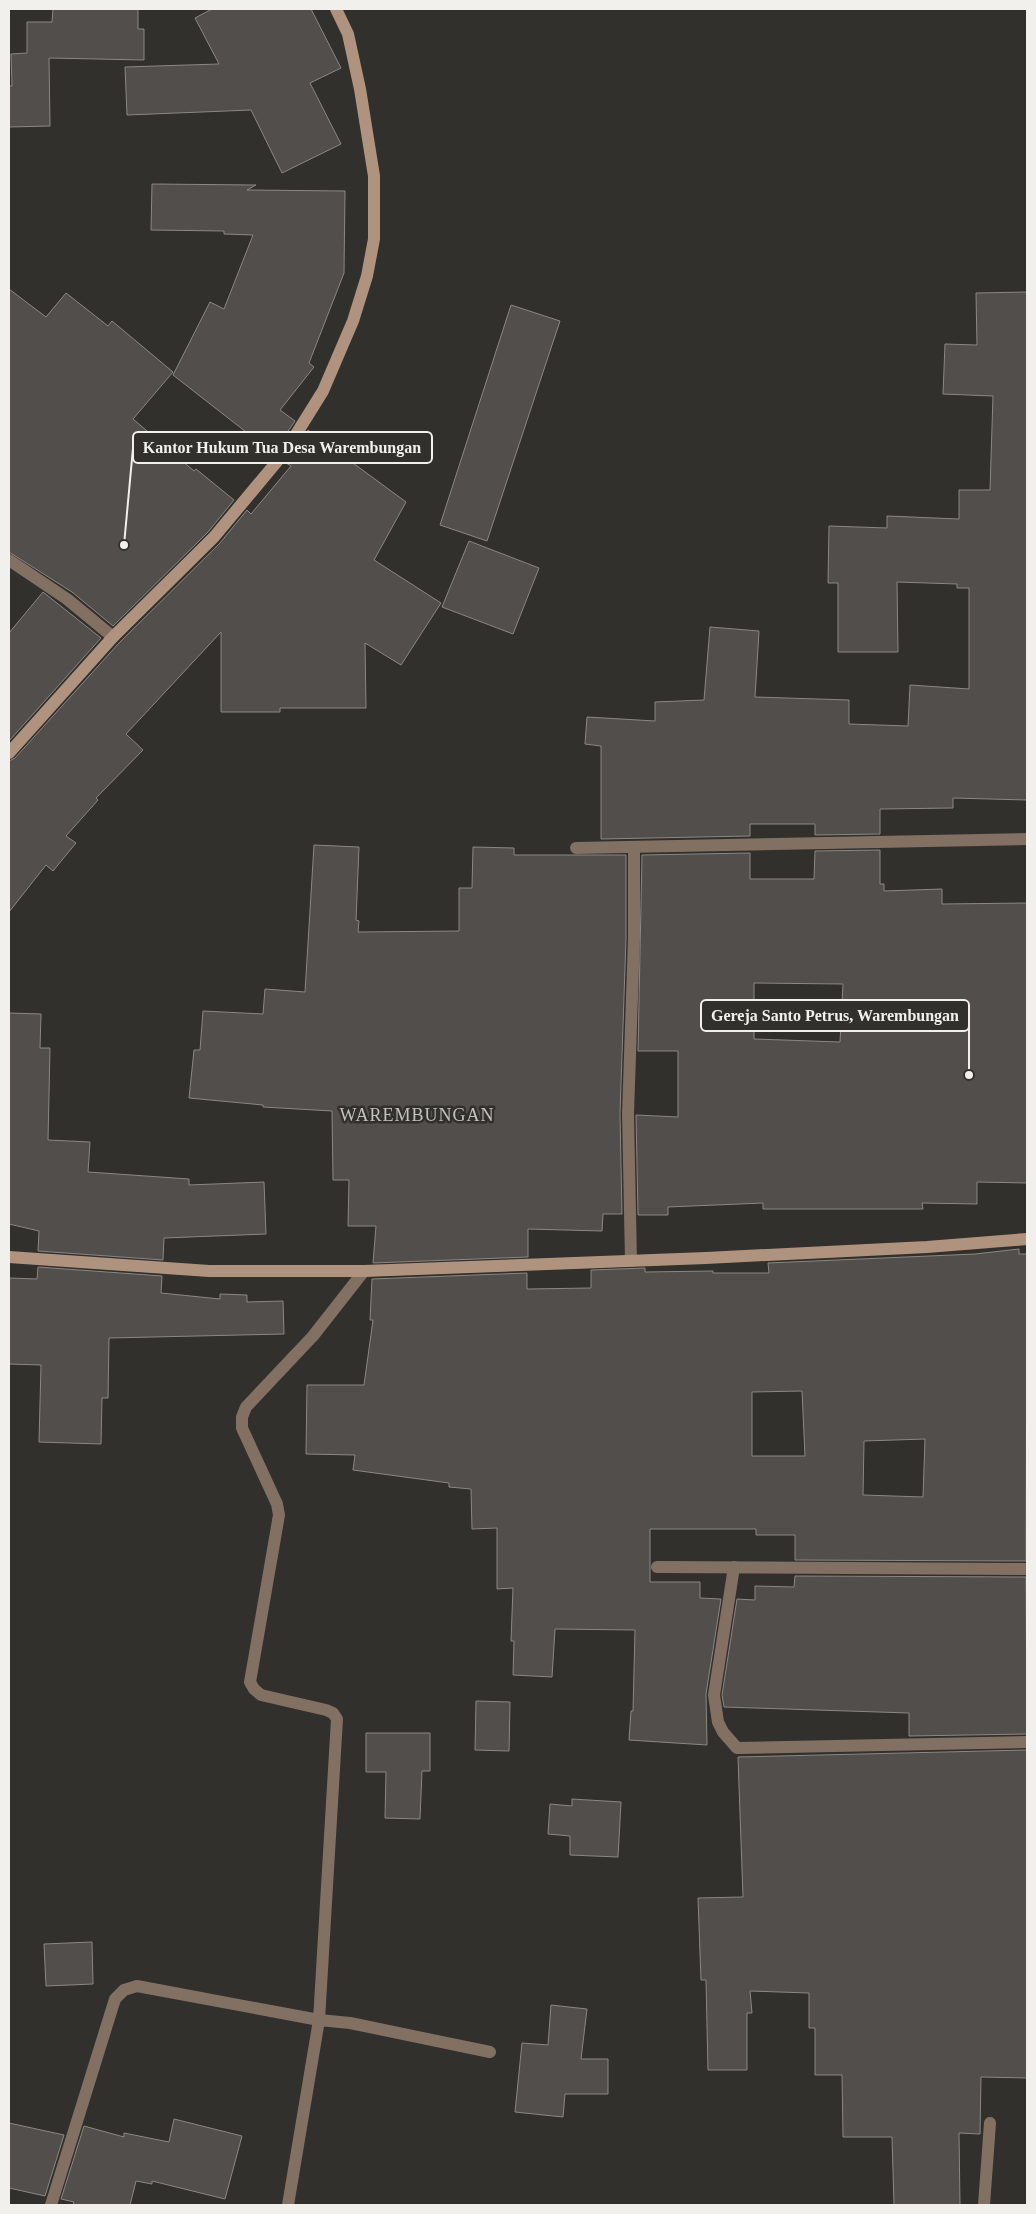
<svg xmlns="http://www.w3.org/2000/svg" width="1036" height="2214" font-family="'Times New Roman',serif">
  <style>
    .building { fill: #514e4b; stroke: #8b8884; fill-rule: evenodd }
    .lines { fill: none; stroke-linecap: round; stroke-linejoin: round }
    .street { stroke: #827063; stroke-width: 12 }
    .secondary { stroke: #b0937f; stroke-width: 12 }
    .labels { text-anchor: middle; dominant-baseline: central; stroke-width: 5; stroke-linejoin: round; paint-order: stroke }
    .quarter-label { font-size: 18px; letter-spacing: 1px; fill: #c2c1bc; stroke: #31302c }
    .leader { fill: none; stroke: #f1f0ed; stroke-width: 2 }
    .callout-dot { fill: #f1f0ed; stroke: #31302c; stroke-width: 2 }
    .callout { fill: #31302c; stroke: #f1f0ed; stroke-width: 2 }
    .callout-label { font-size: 16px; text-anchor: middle; font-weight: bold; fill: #f1f0ed }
  </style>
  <rect width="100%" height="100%" fill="#31302c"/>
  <g class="building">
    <path d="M53 9H138V29H144V60L49 58 50 126 9 127V86H12L11 54 27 53V22H52Z"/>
    <path d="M212 9H311L341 68 310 83 341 144 282 173 251 110 127 115 125 67 219 64 195 18Z"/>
    <path d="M152 184 256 185 247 190 345 191 344 273 309 363 314 367 280 410 295 421 273 453 173 375 210 302 224 309 253 235 224 234V231L151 230Z"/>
    <path d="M9 289 46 317 66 293 108 326 112 321 173 372 133 419 194 471 196 469 234 500 208 532 113 626 72 592 9 552Z"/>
    <path d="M1027 292V800L953 798V808L880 809V834L815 835V824H750V836L601 839V746L585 744 587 717 655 721V702L704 700 710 627 759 631 755 697 849 700V724L908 726 910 685 969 689V588H957V584L897 582 898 652H838V583H828L829 526 887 528V516L959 519V490H990L993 396 943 394 945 344 977 345 976 293Z"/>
    <path d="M511 305 560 321 487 541 440 525Z"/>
    <path d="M308 430 406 502 374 560 441 603 401 665 365 643 366 708H280V712H221V632L126 734 143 750 96 798 98 800 66 836 76 843 53 871 46 865 9 912V761L15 758 119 643 220 543 247 510 251 514 291 466 286 463Z"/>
    <path d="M469 541 539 568 513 634 442 607Z"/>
    <path d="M43 592 101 638 9 741V633Z"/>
    <path d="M314 845 359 847 356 920 359 921 358 932 459 931V888H472L473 847 514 848V855H626V938L620 1114 622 1214H603L602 1231 528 1229V1257L373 1263 376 1226H348L349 1180H333L332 1111 263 1107V1105L189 1098 194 1050H200L203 1011 263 1014 265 989 305 992Z"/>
    <path d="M880 850V884H884V891L942 889V904L1027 903V1183L977 1182V1204L922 1203 923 1209H763V1203L668 1207V1215H638L636 1115 678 1117V1051H638L642 855 750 853V879H814L815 851ZM754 983 843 984 840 1042 754 1039Z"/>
    <path d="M9 1013 41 1014 40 1048H50L48 1140 90 1142 88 1172 189 1179V1185L264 1182 266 1234 164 1238 163 1260 38 1251 39 1231 9 1224Z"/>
    <path d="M1019 1249V1254H1027L1026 1561 795 1560V1535H756V1529H650V1582H700V1598L721 1599 706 1694 707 1745 629 1740 631 1711H633L635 1630 555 1629 552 1677 513 1675 514 1641H511L513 1588 497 1589V1528L472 1529 471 1489 449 1487V1483L353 1470 355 1455 306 1454 307 1385H364L373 1320H370L372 1279 527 1273V1289L591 1288V1270L645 1268V1272L713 1271V1273H769L768 1263 975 1254ZM802 1391 805 1456H752V1392ZM925 1439 923 1497 863 1495 864 1441Z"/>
    <path d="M38 1267 162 1276 161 1293 220 1299V1294L247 1295V1302L283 1301 284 1334 109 1338 108 1398H102L101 1444 39 1442 41 1365 9 1364V1278L37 1279Z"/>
    <path d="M795 1576 1026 1577 1027 1734 909 1736V1713L724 1707 722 1695 737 1599 755 1600V1586L794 1587Z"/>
    <path d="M476 1701 510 1702 509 1751 475 1750Z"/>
    <path d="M366 1733H430V1771H422L420 1819 385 1818 386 1772H366Z"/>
    <path d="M1027 1750V2078L981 2077 980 2134 959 2133 960 2205H894L892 2137H843L842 2075H815V2028H809V1993L750 1991 752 2013H747V2070H708L706 1980H701L698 1898 743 1897 738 1757Z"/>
    <path d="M572 1799 621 1802 618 1857 570 1855V1836L548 1834 550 1804 572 1806Z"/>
    <path d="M92 1942 93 1984 46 1986 44 1944Z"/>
    <path d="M551 2005 587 2009 581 2059H608V2094H565L563 2117 515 2112 522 2043 548 2045Z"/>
    <path d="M174 2119 242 2136 225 2199 152 2181V2184L136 2181 130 2205H73L74 2202 61 2199 84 2126 124 2137V2133L169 2142Z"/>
    <path d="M9 2123 64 2135 45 2196 9 2188Z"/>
  </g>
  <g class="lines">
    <g class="street">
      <path d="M9 560 67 599 113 637"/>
      <path d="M576 848 1027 839"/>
      <path d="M631 1261 628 1114 634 938V847"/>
      <path d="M657 1567 1027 1569"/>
      <path d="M734 1567 714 1695 718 1722 723 1732 737 1748 1027 1742"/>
      <path d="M51 2205 115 1999 124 1990 137 1986 319 2020 337 1719 333 1713 326 1710 261 1695 254 1689 250 1682 279 1515 277 1504 242 1428V1417L246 1407 313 1336 364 1271"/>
      <path d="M288 2205 319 2020 350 2023 490 2052"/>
      <path d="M984 2205 990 2123"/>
    </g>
    <g class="secondary">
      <path d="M9 753 113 637 214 537 285 452 323 391 353 321 367 276 374 239V176L360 89 348 34 336 9"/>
      <path d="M9 1257 209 1271H364L706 1258 927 1247 1027 1239"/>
    </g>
  </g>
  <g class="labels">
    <g class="quarter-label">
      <text x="417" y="1115">WAREMBUNGAN</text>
    </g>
  </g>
  <path class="leader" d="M124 545L133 448M969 1075L969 1016"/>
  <g class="callout-dot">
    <circle cx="124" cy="545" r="5"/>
    <circle cx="969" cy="1075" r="5"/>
  </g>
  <g class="callout">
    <rect x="133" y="432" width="299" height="31" rx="5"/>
    <rect x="701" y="1000" width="268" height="31" rx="5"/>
  </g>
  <g class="callout-label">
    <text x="282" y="453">Kantor Hukum Tua Desa Warembungan</text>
    <text x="835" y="1021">Gereja Santo Petrus, Warembungan</text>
  </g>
  <rect width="1036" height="2214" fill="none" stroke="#f1f0ed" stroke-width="20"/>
</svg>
